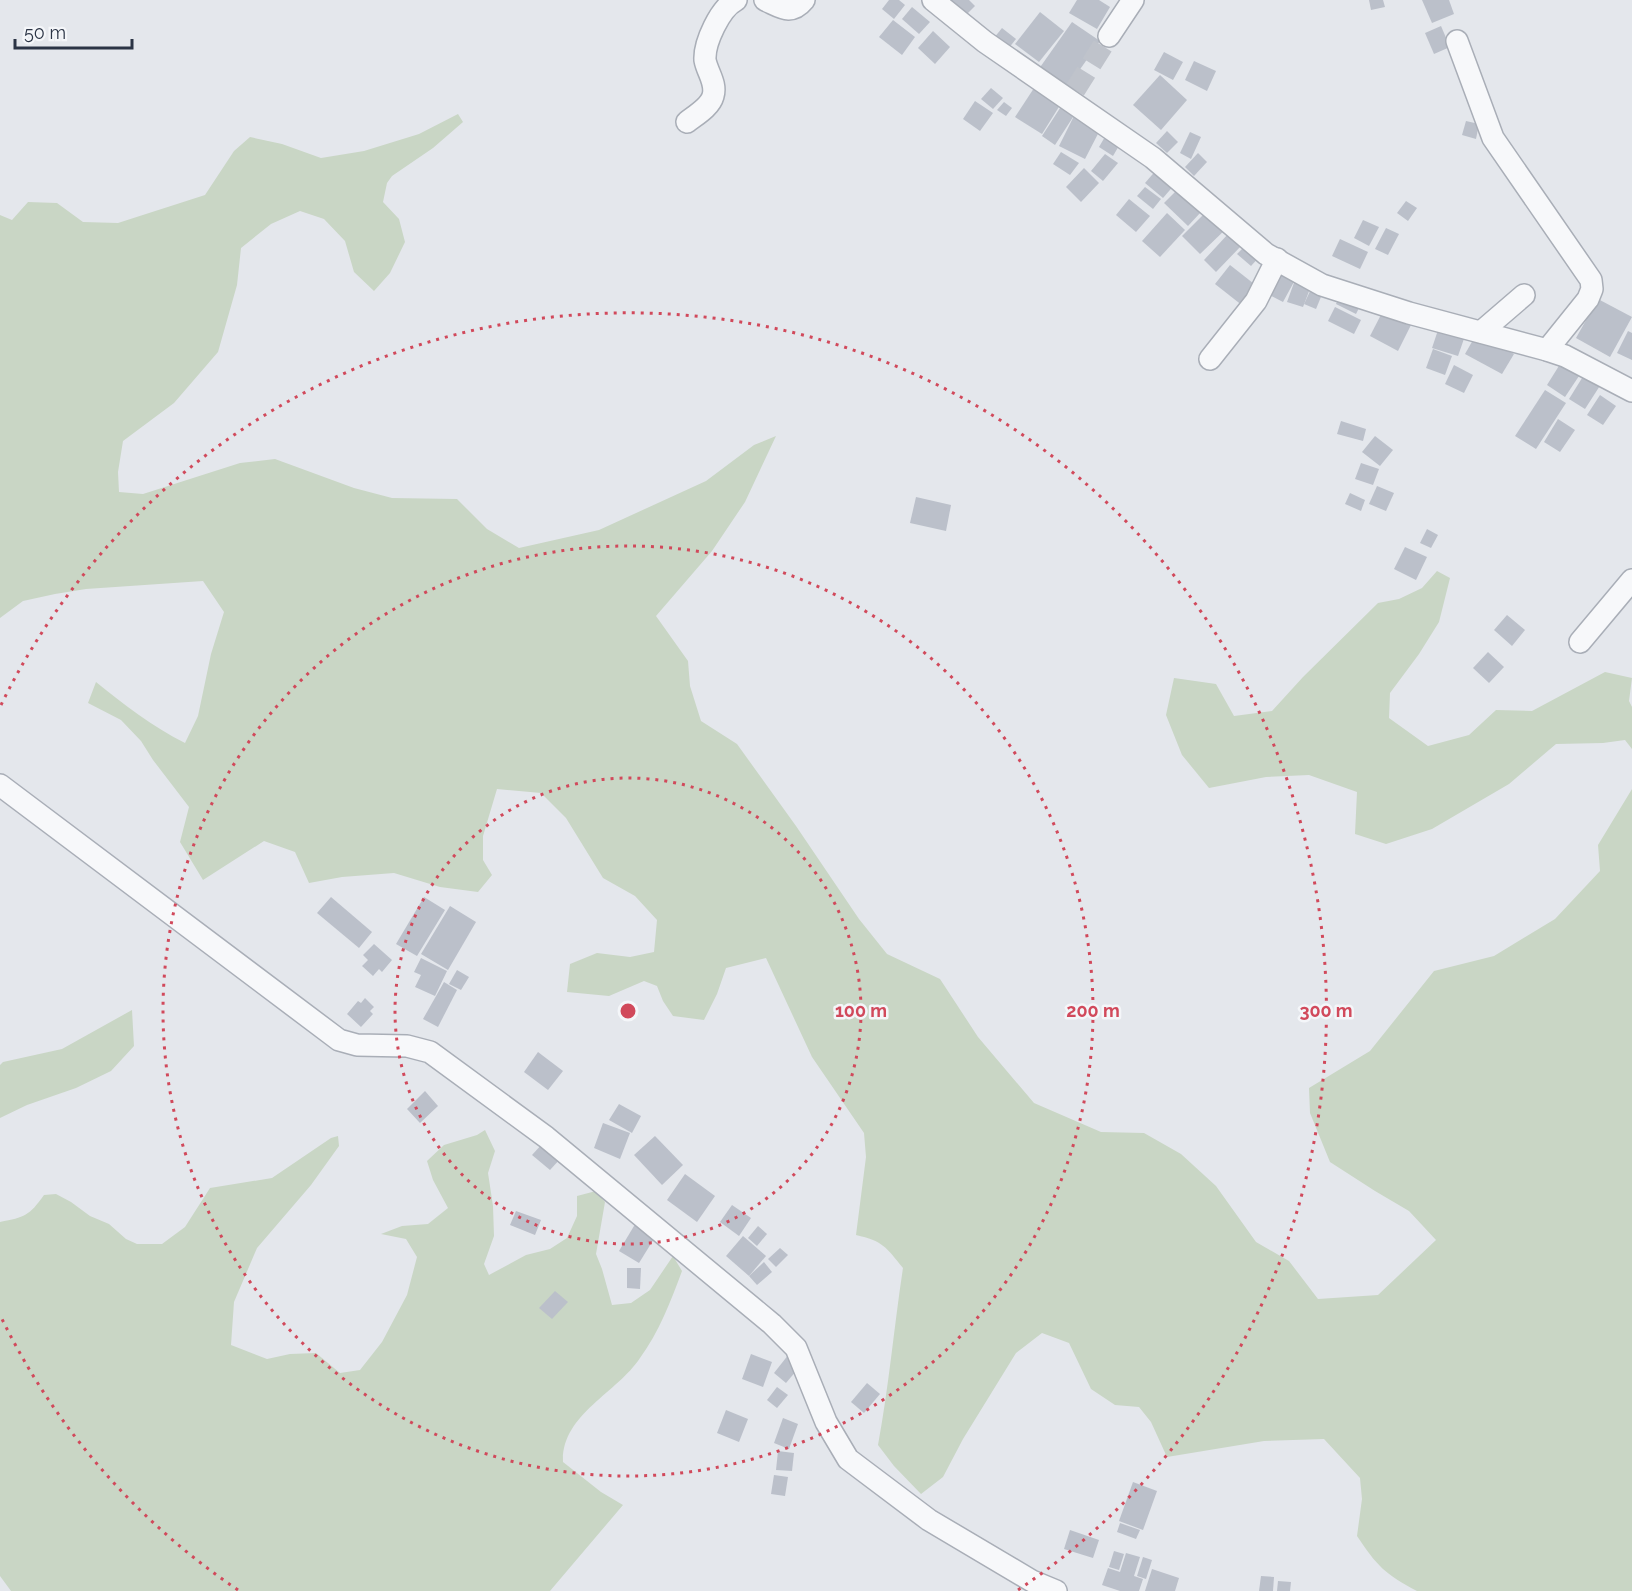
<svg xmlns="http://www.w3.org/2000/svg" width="1632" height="1591" font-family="Raleway,sans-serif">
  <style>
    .green { fill: #c9d6c5 }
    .building { fill: #bbc0ca }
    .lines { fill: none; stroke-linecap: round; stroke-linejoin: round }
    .minor-tunnel { stroke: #bfc3cb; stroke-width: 21; stroke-dasharray: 21 10; stroke-linecap: butt }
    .minor-casing { stroke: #a9aeb7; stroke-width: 24 }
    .minor { stroke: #f7f8fa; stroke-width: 21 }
    .ring { fill: none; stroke: #d1495b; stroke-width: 3; stroke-dasharray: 3 6 }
    .centre { fill: #d1495b; stroke: #f4f6f9; stroke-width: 3 }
    .ring-label { font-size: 18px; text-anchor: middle; font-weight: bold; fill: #d1495b; stroke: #f4f6f9; stroke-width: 5; stroke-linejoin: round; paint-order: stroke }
  </style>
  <rect width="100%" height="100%" fill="#e4e7ec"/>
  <g class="green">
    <path d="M458 114 463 122 433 148 392 176 387 183 383 202 399 219 405 242 390 273 374 291 354 272 345 241 324 219 300 211 271 224 241 248 237 285 218 352 174 403 123 441 118 472 119 492 143 494 240 463 275 459 354 488 392 498 457 499 487 529 519 548 599 530 706 481 754 445 776 436 745 502 712 551 656 616 688 661 690 686 701 721 737 744 796 826 859 919 887 954 940 979 978 1037 1034 1103 1101 1132 1144 1133 1181 1154 1216 1186 1256 1242 1289 1261 1318 1299 1378 1295 1436 1240 1409 1211 1375 1191 1330 1162 1310 1113 1309 1088 1370 1051 1434 971 1494 956 1555 919 1600 871 1598 845 1632 789V1591H1417C1385 1574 1377 1566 1357 1536L1362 1499 1360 1478 1324 1439 1264 1441 1167 1457 1151 1422 1139 1407 1115 1405 1091 1389 1069 1343 1042 1333 1016 1353 963 1439 943 1477 921 1494 894 1466 878 1445C889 1386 894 1327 903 1268 886 1247 883 1241 856 1235L866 1157 864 1133 812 1057 766 958 726 968 717 994 704 1020 673 1016 663 1001 657 986 644 981 609 996 567 992 570 964 597 953 630 957 654 952 657 920 635 896 603 878 566 818 541 793 497 789 483 836V860L492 875 478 892 440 887 394 873 342 877 309 883 295 852 264 841 203 880 180 842 189 807 153 760 141 741 121 720 88 703 96 682C123 704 153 727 185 743L198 716 211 654 224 612 203 581 86 589 55 594 23 601 0 618V215L12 220 28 202 57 203 83 222 118 223 205 195 234 151 250 137 282 144 321 158 364 151 419 134Z"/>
    <path d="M1437 571 1450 578 1439 622 1419 654 1390 693 1389 718 1428 746 1469 735 1496 710 1532 711 1605 672 1632 678 1629 701 1632 707V749L1625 740 1603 743 1556 744 1509 784 1432 829 1386 844 1355 834 1357 792 1309 775 1266 777 1209 788 1182 755 1166 715 1174 678 1216 684 1234 716 1272 711 1303 677 1378 603 1399 599 1422 588Z"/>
    <path d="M132 1010 134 1046 111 1071 76 1088 27 1105 0 1118V1065L3 1062 62 1049Z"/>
    <path d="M485 1130 495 1151 488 1173 493 1206 494 1236 484 1264 489 1275 526 1255 550 1249 567 1238 577 1216V1196L596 1191 605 1202 596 1254 602 1269 612 1305 631 1303 650 1290 673 1256 682 1271C671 1301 659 1332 640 1358 617 1393 561 1415 563 1462L601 1492 623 1505 550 1591H11L0 1576V1222C25 1217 29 1216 44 1195L56 1194 71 1202 90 1216 109 1224 126 1239 137 1244H162L185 1227 210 1188 272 1178 331 1138 338 1136 339 1146 311 1185 257 1248 234 1302 231 1345 267 1359 290 1354 316 1353 340 1373 360 1370 382 1342 407 1295 417 1257 406 1239 381 1234 402 1226 428 1224 448 1208 433 1180 427 1161 444 1145 477 1135Z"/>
  </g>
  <g class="building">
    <path d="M889 0H899L905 5 894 19 882 9Z"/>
    <path d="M951 0H969L975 6 966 15Z"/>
    <path d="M1077 0H1099L1110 7 1097 29 1069 13Z"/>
    <path d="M1369 0H1383L1385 7 1371 10Z"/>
    <path d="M1422 0H1449L1454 14 1432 23Z"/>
    <path d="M912 7 930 22 919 34 902 19Z"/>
    <path d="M1040 12 1064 31 1039 62 1015 44Z"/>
    <path d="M893 20 915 37 902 55 879 37Z"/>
    <path d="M1072 22 1100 41 1064 92 1036 73Z"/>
    <path d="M1441 26 1450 47 1434 54 1425 33Z"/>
    <path d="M1002 28 1016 39 1008 49 994 38Z"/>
    <path d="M933 31 950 47 935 64 918 48Z"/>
    <path d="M1164 52 1183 62 1173 80 1154 70Z"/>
    <path d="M1194 61 1216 71 1207 91 1185 80Z"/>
    <path d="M1160 75 1187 100 1161 130 1133 105Z"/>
    <path d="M1036 85 1062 102 1042 134 1015 117Z"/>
    <path d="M991 88 1003 98 993 109 981 99Z"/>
    <path d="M975 101 993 113 980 131 963 119Z"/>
    <path d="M1004 102 1012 108 1006 116 997 110Z"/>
    <path d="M1062 105 1101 128 1085 159 1059 146 1075 114 1055 145 1042 136Z"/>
    <path d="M1466 121 1479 124 1476 139 1462 135Z"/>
    <path d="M1167 131 1178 142 1167 153 1156 143Z"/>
    <path d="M1190 132 1201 137 1191 159 1180 153Z"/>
    <path d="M1106 135 1120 144 1113 156 1099 147Z"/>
    <path d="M1061 152 1079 163 1070 175 1053 164Z"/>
    <path d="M1198 153 1207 162 1194 176 1185 167Z"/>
    <path d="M1105 154 1118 163 1103 181 1091 171Z"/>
    <path d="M1084 168 1099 183 1081 202 1066 187Z"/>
    <path d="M1158 168 1176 183 1163 198 1145 183Z"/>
    <path d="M1182 185 1201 212 1188 226 1164 203Z"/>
    <path d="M1145 187 1161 199 1153 209 1137 196Z"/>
    <path d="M1129 199 1150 216 1136 232 1116 215Z"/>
    <path d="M1406 201 1417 208 1408 221 1397 213Z"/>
    <path d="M1210 208 1228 227 1200 254 1182 236Z"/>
    <path d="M1167 213 1185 230 1160 257 1142 241Z"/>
    <path d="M1363 220 1379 227 1369 246 1354 238Z"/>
    <path d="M1386 228 1399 234 1388 255 1375 249Z"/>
    <path d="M1229 233 1242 245 1216 272 1204 260Z"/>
    <path d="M1340 239 1368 252 1360 269 1332 256Z"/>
    <path d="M1249 242 1262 254 1251 266 1237 254Z"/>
    <path d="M1230 265 1258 287 1243 306 1215 284Z"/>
    <path d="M1275 269 1311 286 1303 307 1287 302 1295 280 1283 302 1262 291Z"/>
    <path d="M1312 287 1323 292 1316 309 1304 304Z"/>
    <path d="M1339 297 1360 306 1356 314 1336 304Z"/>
    <path d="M1598 299 1632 317 1610 357 1576 338Z"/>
    <path d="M1335 307 1361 320 1354 334 1328 321Z"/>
    <path d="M1385 307 1413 321 1398 351 1370 336Z"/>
    <path d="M1440 324 1466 333 1458 356 1432 348Z"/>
    <path d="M1628 331 1632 333V360L1617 353Z"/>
    <path d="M1477 333 1514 354 1502 374 1465 354Z"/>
    <path d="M1433 349 1452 356 1445 375 1426 368Z"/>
    <path d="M1562 361 1581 373 1565 397 1547 385Z"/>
    <path d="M1454 365 1473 375 1464 393 1445 384Z"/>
    <path d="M1587 370 1603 381 1585 409 1569 399Z"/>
    <path d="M1545 390 1566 403 1536 449 1515 436Z"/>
    <path d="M1600 395 1616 406 1603 425 1587 415Z"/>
    <path d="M1558 419 1575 430 1560 452 1544 442Z"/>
    <path d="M1341 421 1366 429 1363 441 1337 434Z"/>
    <path d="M1375 436 1393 450 1380 466 1362 452Z"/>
    <path d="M1361 463 1379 469 1373 485 1355 479Z"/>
    <path d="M1377 486 1394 493 1386 511 1369 504Z"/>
    <path d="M1350 493 1365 500 1361 511 1345 504Z"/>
    <path d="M916 497 951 505 946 531 910 523Z"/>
    <path d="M1427 529 1438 535 1431 548 1420 543Z"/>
    <path d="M1405 547 1427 557 1416 580 1394 569Z"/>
    <path d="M1507 615 1525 630 1512 646 1494 630Z"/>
    <path d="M1488 652 1504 667 1489 683 1473 668Z"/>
    <path d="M331 897 372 932 359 948 317 913Z"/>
    <path d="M424 897 445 910 417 956 396 944Z"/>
    <path d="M450 906 476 922 448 970 421 954Z"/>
    <path d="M374 944 392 960 382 972 379 969 373 976 362 966 368 960 363 955Z"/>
    <path d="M421 958 447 971 435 996 415 987 421 975 414 972Z"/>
    <path d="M457 970 469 977 461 990 449 984Z"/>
    <path d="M444 982 457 990 438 1027 423 1019Z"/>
    <path d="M365 998 374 1007 370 1011 373 1014 361 1027 347 1014 358 1001 361 1003Z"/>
    <path d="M538 1052 563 1071 548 1090 524 1072Z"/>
    <path d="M425 1091 438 1106 420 1123 407 1109Z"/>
    <path d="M619 1104 641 1116 632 1133 609 1120Z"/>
    <path d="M603 1123 630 1133 620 1159 594 1148Z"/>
    <path d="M655 1136 683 1165 662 1185 634 1155Z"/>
    <path d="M543 1143 561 1158 550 1170 532 1155Z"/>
    <path d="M685 1174 715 1196 697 1222 667 1200Z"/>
    <path d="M732 1205 751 1218 739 1236 720 1222Z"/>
    <path d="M516 1211 541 1220 535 1235 510 1225Z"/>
    <path d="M637 1221 657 1234 639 1263 619 1251Z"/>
    <path d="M758 1226 767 1234 757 1246 748 1238Z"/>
    <path d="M743 1236 766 1256 749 1276 726 1256Z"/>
    <path d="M780 1248 788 1255 776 1267 768 1259Z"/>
    <path d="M764 1262 772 1272 757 1285 749 1276Z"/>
    <path d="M627 1268H641L640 1289 627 1288Z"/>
    <path d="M555 1291 568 1302 552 1319 539 1308Z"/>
    <path d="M751 1354 772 1362 763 1387 742 1379Z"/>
    <path d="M789 1354 802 1364 786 1383 774 1373Z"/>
    <path d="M867 1383 880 1394 864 1413 851 1402Z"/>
    <path d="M777 1387 788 1395 777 1408 767 1400Z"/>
    <path d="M726 1410 748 1419 739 1442 717 1433Z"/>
    <path d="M783 1418 798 1424 789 1449 774 1443Z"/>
    <path d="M778 1451 794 1453 792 1471 776 1470Z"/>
    <path d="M774 1475 788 1477 785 1496 771 1494Z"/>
    <path d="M1133 1482 1157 1491 1143 1530 1119 1521Z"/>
    <path d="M1120 1523 1140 1530 1136 1539 1117 1532Z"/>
    <path d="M1070 1530 1099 1540 1093 1558 1064 1549Z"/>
    <path d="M1114 1551 1124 1554 1119 1570 1109 1567Z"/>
    <path d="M1126 1553 1140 1557 1134 1576 1143 1579 1139 1591H1120L1102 1585 1108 1568 1120 1572Z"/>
    <path d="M1143 1557 1152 1560 1146 1579 1137 1576Z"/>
    <path d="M1152 1569 1179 1578 1175 1591H1145Z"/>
    <path d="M1261 1576 1274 1577 1273 1591H1259Z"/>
    <path d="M1278 1581 1291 1582 1290 1591H1277Z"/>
  </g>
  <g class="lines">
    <path class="minor-tunnel" d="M1075 90 1109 36"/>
    <g class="minor-casing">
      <g id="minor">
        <path d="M765 0C781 7 791 16 804 0"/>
        <path d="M933 0 985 42 1153 158 1266 254 1322 285 1409 313 1547 350 1565 356 1632 391"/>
        <path d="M1109 36 1133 0"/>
        <path d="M1457 41 1493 138 1591 280 1592 289 1588 299 1547 350"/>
        <path d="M687 122C696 115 710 107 713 96 717 83 707 72 705 60 704 43 720 8 736 0"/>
        <path d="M1481 332 1524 295"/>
        <path d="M1210 359 1256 301 1277 259"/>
        <path d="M1580 642 1632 580"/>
        <path d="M0 785 339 1040 357 1045 407 1046 430 1052 546 1137 772 1324 796 1348 826 1422 848 1459 929 1520 1032 1581 1056 1591"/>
      </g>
    </g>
    <use href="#minor" class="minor"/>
  </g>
  <g class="ring">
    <circle cx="628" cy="1011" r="233"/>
    <circle cx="628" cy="1011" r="465"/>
    <path d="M238 1590A698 698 0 0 1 1 1317M1 705A698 698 0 1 1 1018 1590"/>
  </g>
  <circle cx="628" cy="1011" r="9" class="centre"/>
  <g class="ring-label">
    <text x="861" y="1017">100 m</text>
    <text x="1093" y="1017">200 m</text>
    <text x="1326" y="1017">300 m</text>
  </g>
  <path d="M15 39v9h117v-9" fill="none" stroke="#2b3445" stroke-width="3"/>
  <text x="24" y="39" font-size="18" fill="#2b3445" stroke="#f4f6f9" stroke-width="4.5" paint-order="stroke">50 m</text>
</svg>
